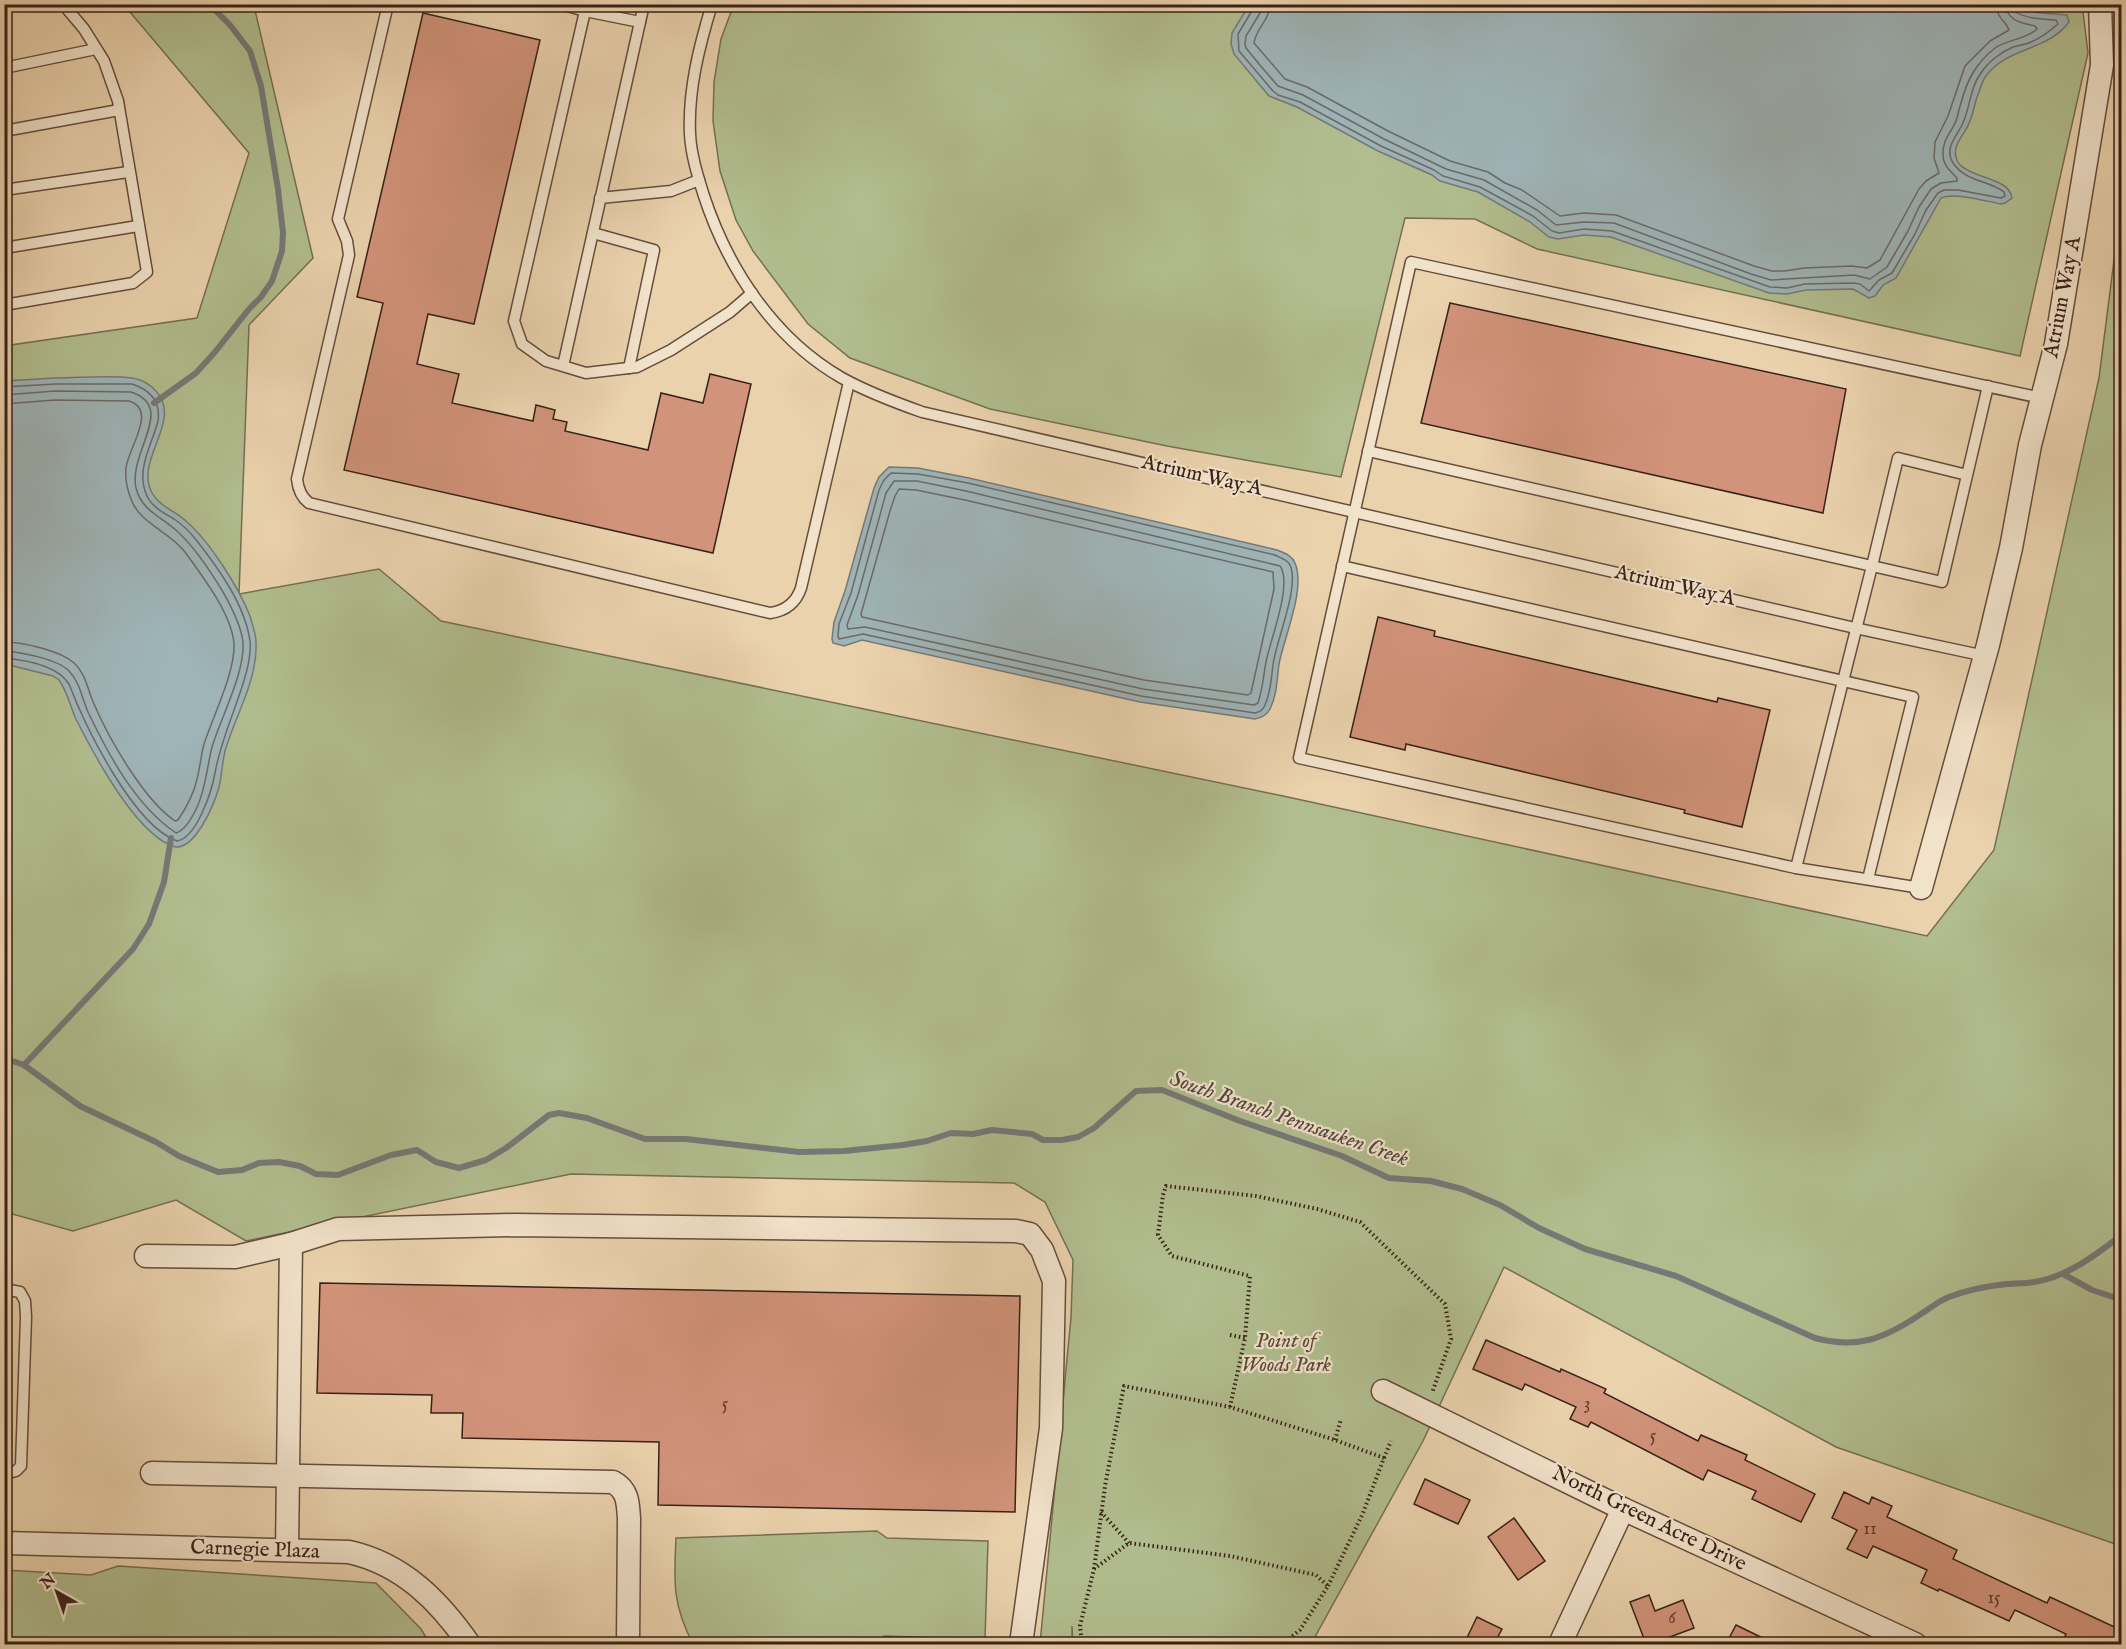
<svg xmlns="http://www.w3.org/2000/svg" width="2126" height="1649" font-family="'IM FELL English',serif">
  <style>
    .green { fill: #b1bd8e; stroke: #756f53; stroke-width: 1.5 }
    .water { fill: #9eb4b7; stroke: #767977; stroke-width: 1.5 }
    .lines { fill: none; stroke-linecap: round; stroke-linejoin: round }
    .shore { stroke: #6c6a68; stroke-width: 1.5 }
    .stream { stroke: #767977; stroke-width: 6 }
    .building { fill: #d1937a; stroke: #392118; stroke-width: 1.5 }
    .service-casing { stroke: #654d3d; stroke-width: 13 }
    .minor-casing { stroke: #654d3d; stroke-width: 25 }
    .path { stroke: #392118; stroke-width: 4; stroke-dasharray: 1.5 3; stroke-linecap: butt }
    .service { stroke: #f1e2ca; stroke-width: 10 }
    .minor { stroke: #f1e2ca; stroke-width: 22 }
    .labels { text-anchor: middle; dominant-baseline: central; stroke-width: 4.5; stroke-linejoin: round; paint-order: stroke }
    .number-label { font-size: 18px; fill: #5f3e30 }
    .street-label { font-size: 21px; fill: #392118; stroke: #f1e2ca }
    .park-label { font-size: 21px; font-style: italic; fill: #574836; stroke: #f1e2ca }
    .water-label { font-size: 22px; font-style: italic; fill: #524640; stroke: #f1e2ca }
  </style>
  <rect width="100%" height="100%" fill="#ead2ad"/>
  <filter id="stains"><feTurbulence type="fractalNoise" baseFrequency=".00333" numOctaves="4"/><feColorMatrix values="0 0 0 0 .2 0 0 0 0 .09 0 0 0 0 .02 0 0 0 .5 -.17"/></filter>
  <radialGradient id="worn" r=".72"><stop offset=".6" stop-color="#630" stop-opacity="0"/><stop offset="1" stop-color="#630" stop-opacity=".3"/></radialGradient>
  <g class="green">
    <path d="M734 4H2082L2088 53 2020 356 1537 249 1475 219 1405 218 1341 477 1167 446 990 409 850 358 808 324 753 251 736 220 720 171 713 121 714 82 721 39Z"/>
    <path d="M124 5H257L254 6 313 258 249 325 239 594 379 569 441 621 1283 796 1927 936 1994 850 2099 378 2121 205V1546L1836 1447 1504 1267 1423 1441 1311 1644H1073L1072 1626V1644H1040L1071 1317 1073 1260 1045 1202 1014 1183 571 1174 246 1241 176 1200 73 1231 5 1212 4 346 197 318 249 153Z"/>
    <path d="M877 1531 887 1538 988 1541 985 1639 884 1636V1644H693C672 1604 674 1581 676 1538Z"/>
    <path d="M118 1566 376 1583 421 1629 430 1644H5V1570L91 1575Z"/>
  </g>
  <g class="water">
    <path d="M1249 5 2016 4C2030 15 2050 13 2067 15L2069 22C2048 51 2007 47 1986 76 1982 81 1980 90 1977 97 1974 106 1973 115 1969 123 1966 132 1958 139 1956 148 1949 181 2009 172 2012 198L2005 203 2001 204C1985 201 1955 192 1941 198L1896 278 1883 285 1875 296 1869 298 1853 289 1806 290 1787 294 1769 293 1611 237 1584 235 1558 239 1549 237 1530 222 1478 192 1440 181 1432 175 1378 151 1297 107 1269 96 1234 54 1231 44 1232 33Z"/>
    <path d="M55 378C80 378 107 375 132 378 139 379 147 383 152 387 188 418 133 458 152 493 160 507 177 512 187 522 210 542 239 588 250 616 252 624 256 634 256 642 258 680 235 716 225 751 222 763 222 775 219 787 215 803 194 854 172 846 134 831 93 753 75 717 70 705 67 691 59 680L53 676 5 664V381Z"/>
    <path d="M889 467 918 468 969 478 1277 550C1284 553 1292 555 1295 563 1306 589 1284 637 1279 664 1277 679 1277 695 1270 709 1267 715 1261 718 1255 719L1140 702 862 640 844 646 833 643 832 639 834 622 845 591 874 488 879 477Z"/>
  </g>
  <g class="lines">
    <g class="shore">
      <path d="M1254 4 1253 9 1238 34 1239 51 1273 91 1278 95 1300 102 1381 146 1434 170 1443 176 1480 187 1533 216 1552 231 1559 233 1584 229 1612 231 1770 287 1787 288 1805 284 1853 283 1860 284 1869 291 1879 280 1892 273 1915 234 1926 210 1938 193 1944 190H1958L2001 198 2005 196 2004 192C1988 180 1966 182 1953 163 1944 149 1956 137 1962 125 1970 109 1970 87 1981 73 1988 62 2001 52 2013 47 2019 45 2025 45 2031 42 2041 38 2050 31 2058 24L2056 20C2042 19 2026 19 2014 11L2013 4"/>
      <path d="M1261 4 1260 13 1246 36 1245 44 1246 48 1259 64 1278 86 1303 95 1384 139 1446 169 1484 180 1537 210 1556 225 1584 222 1614 223 1751 274 1771 280 1854 275 1870 279 1887 267 1908 231 1919 207 1931 189 1941 183 1957 181V178C1950 171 1943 165 1943 155 1942 140 1951 133 1956 121 1958 115 1959 109 1961 103 1967 80 1976 63 1995 48 2008 39 2025 40 2037 29L2035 26C2022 23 2007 21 2005 4"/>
      <path d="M1270 4C1270 20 1256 28 1254 43L1285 79 1307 87 1388 131 1450 161 1488 172 1505 183 1522 190 1560 216 1584 213 1616 215 1754 266 1772 271H1785L1804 268 1852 266 1867 268 1880 260 1919 189 1926 181 1939 173 1934 158 1935 142 1948 116 1965 66 1990 41 2009 30C2006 21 1997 19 1996 4"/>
      <path d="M4 387 55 384H132C150 390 161 401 158 421 152 445 135 470 147 496 152 507 164 513 174 519 183 525 191 533 197 541 219 569 245 605 250 641 251 652 248 667 245 677 236 709 221 739 215 773 212 790 197 838 177 841 133 825 85 726 69 684 57 665 26 660 4 658"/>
      <path d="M4 395 55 391 131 392C177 407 128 452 136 488 142 512 163 517 179 533 196 549 211 572 223 592 231 606 241 626 243 642 245 673 221 717 212 747 207 767 206 786 198 805 194 814 186 830 176 833 136 806 109 756 88 712 82 699 80 682 69 671 58 659 20 652 4 651"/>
      <path d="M4 404 55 400 129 401C158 410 128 448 126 468 125 478 127 489 131 499 139 523 170 532 185 552 202 576 232 614 234 644 235 673 213 716 204 744 201 755 200 768 197 779 194 794 186 808 178 820L175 821C144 800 109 739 94 704 88 691 86 674 74 663 61 651 23 642 4 642"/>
      <path d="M891 473 918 474 968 483 1275 555C1280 558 1287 559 1290 565 1300 587 1276 640 1273 665 1271 679 1271 692 1265 705 1263 710 1260 712 1255 713L1141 696 863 634 839 639 838 636 839 624 851 593 879 490 884 480Z"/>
      <path d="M894 481H917L966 491 1280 566C1293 584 1270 640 1266 662 1263 678 1263 687 1258 703L1254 705 1143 689 865 627 848 629 847 625 858 595 886 493Z"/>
      <path d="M899 489 916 490 965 500 1273 572 1274 589 1251 693 1248 695 1144 680 862 617 861 614 890 511 895 496Z"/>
    </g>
    <g class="stream">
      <path d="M154 403 196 373 215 352 249 309 261 297 272 281 282 251 283 233 278 189 261 86 250 51 230 25 209 4"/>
      <path d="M4 1058 24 1065 80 1106 156 1142 179 1156 218 1172 242 1170 259 1163 279 1162 300 1166 316 1174 338 1175 391 1155 417 1150 436 1162 459 1168 486 1160 506 1148 549 1115 559 1113 587 1118 645 1139H686L799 1152 844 1151 903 1145 927 1141 951 1133 973 1134 992 1130 1032 1134 1043 1140H1062L1078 1137 1094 1128 1136 1091 1162 1090 1240 1121 1342 1156 1389 1178 1431 1181 1462 1189 1500 1205 1539 1228 1585 1249 1676 1276 1815 1338C1857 1349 1883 1339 1918 1316 1928 1310 1938 1301 1949 1297 1967 1290 1987 1286 2007 1284 2016 1283 2025 1284 2034 1282 2068 1277 2095 1255 2122 1235"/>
      <path d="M24 1065 133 949 149 924 164 882 171 838"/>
      <path d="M2063 1274 2092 1290 2122 1300"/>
    </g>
  </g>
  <g class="building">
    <path d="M423 13 540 40 474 324 428 314 417 364 459 374 452 403 533 421 536 405 555 410 553 419 567 422 565 431 648 450 661 393 703 403 710 374 751 384 713 553 344 470 383 303 357 297Z"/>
    <path d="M1450 303 1846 389 1823 513 1421 423Z"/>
    <path d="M1378 617 1435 631 1434 636 1717 702 1718 698 1770 710 1742 827 1684 813 1685 810 1406 744 1405 750 1350 737Z"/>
    <path d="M320 1283 1020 1296 1015 1512 658 1505 659 1442 462 1438 463 1413H431L432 1395 317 1393Z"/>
    <path d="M1486 1340 1560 1372 1561 1369 1606 1389 1604 1393 1698 1441 1701 1435 1747 1455 1745 1460 1815 1494 1801 1522 1752 1499 1756 1491 1708 1470 1703 1480 1591 1422 1588 1427 1570 1419 1576 1407 1525 1384 1522 1390 1473 1369Z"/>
    <path d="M1425 1479 1470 1500 1458 1524 1414 1504Z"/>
    <path d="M1844 1492 1869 1504 1872 1497 1892 1506 1887 1517 1957 1550 1953 1559 2047 1603 2050 1597 2121 1630V1644H2061L2066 1634 2015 1610 2009 1621 1939 1589 1938 1591 1921 1583 1927 1570 1873 1546 1867 1558 1847 1549 1857 1530 1832 1518Z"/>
    <path d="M1514 1518 1545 1561 1518 1580 1488 1537Z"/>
    <path d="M1649 1595 1655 1611 1683 1600 1694 1628 1651 1644H1646L1630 1602Z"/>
    <path d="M1477 1617 1502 1629 1494 1644H1464Z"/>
    <path d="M1736 1625 1775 1644H1726Z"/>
  </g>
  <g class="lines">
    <g class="service-casing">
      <g id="service">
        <path d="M388 4 338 219 347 241 349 255 297 479C298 489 301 497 309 503L770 613C785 611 796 603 801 588L849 382"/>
        <path d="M561 4 585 11"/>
        <path d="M712 4C699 47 688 90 690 134 691 155 698 177 704 196 728 269 774 339 842 378 867 392 894 402 922 412L1855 628 1985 656"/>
        <path d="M640 22 644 4"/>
        <path d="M4 68 96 49"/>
        <path d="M4 131 119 110"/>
        <path d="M4 190 128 172"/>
        <path d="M600 198 671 191 699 180"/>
        <path d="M593 233 654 250 629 368"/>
        <path d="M4 248 138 226"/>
        <path d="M4 305 133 283 147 272 118 101 104 61 84 29 63 4"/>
        <path d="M563 366 640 22 585 11 514 321 522 344 546 361 586 373 637 367 671 350 730 312 752 293"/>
        <path d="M1368 451 1872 566 1796 868 1921 888"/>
        <path d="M1967 475 1898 458 1872 566 1942 582 1988 386"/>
        <path d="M1342 566 1913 697 1868 879"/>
        <path d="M1796 868 1299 758 1411 262 2041 398"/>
        <path d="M4 1289 20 1292 25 1301 26 1317 21 1466 16 1471 4 1474"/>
      </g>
    </g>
    <g class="minor-casing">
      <g id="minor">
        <path d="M1921 888 1988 645 2011 548 2030 445 2056 344 2102 65 2100 4"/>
        <path d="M146 1256 235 1257 291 1244 338 1229 514 1225 1016 1231 1030 1234 1042 1250 1054 1281 1051 1428 1021 1644"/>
        <path d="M1383 1391 1623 1509 1915 1644"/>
        <path d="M152 1473 613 1482C628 1490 628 1503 629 1519L628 1644"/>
        <path d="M4 1543 349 1552C403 1564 439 1601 469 1644"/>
        <path d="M287 1550 291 1244"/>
        <path d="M1560 1644 1623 1509"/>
      </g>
    </g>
    <g class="path">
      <path d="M1230 1335 1245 1338"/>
      <path d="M1230 1407 1245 1338 1250 1276 1172 1256 1158 1235 1163 1195 1166 1186 1256 1196 1317 1209 1360 1222 1445 1304 1451 1339 1432 1393"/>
      <path d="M1335 1440 1341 1419"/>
      <path d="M1384 1458 1391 1441"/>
      <path d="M1101 1512 1129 1543"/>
      <path d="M1094 1569 1105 1486 1124 1386 1230 1407 1335 1440 1384 1458 1363 1513 1328 1586"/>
      <path d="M1082 1644 1080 1626 1094 1569 1129 1543 1230 1556 1316 1575 1328 1586 1300 1630 1282 1644"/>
    </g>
    <use href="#service" class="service"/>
    <use href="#minor" class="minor"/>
  </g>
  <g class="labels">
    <g class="number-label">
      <text x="725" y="1404">5</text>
      <text x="1587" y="1404">3</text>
      <text x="1653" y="1436">5</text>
      <text x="1870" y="1529">11</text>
      <text x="1994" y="1598">15</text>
      <text x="1672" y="1618">6</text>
    </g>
    <g class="street-label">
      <text transform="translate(2063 297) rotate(-79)">Atrium Way A</text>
      <text transform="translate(1202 476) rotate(13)">Atrium Way A</text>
      <text transform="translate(1675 586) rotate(13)">Atrium Way A</text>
      <text transform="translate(1649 1519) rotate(26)">North Green Acre Drive</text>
      <text transform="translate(255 1550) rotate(2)">Carnegie Plaza</text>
    </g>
    <g class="park-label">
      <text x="1286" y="1341">Point of<tspan x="1286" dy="24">Woods Park</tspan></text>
    </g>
    <g class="water-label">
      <text transform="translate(1289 1119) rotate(19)">South Branch Pennsauken Creek</text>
    </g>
  </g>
  <rect width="2126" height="1649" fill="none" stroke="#ead2ad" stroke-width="24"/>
  <rect x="6" y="6" width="2114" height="1637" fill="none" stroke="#392118" stroke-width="3"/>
  <rect x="12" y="12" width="2102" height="1625" fill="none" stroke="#392118" stroke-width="1.5"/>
  <g transform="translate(57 1592) rotate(320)" stroke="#f1e2ca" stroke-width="4.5" paint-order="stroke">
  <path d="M0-4.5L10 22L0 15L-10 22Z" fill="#392118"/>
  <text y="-9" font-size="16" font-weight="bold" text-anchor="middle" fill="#392118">N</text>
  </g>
  <rect width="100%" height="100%" filter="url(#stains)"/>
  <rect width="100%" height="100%" fill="url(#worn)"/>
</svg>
